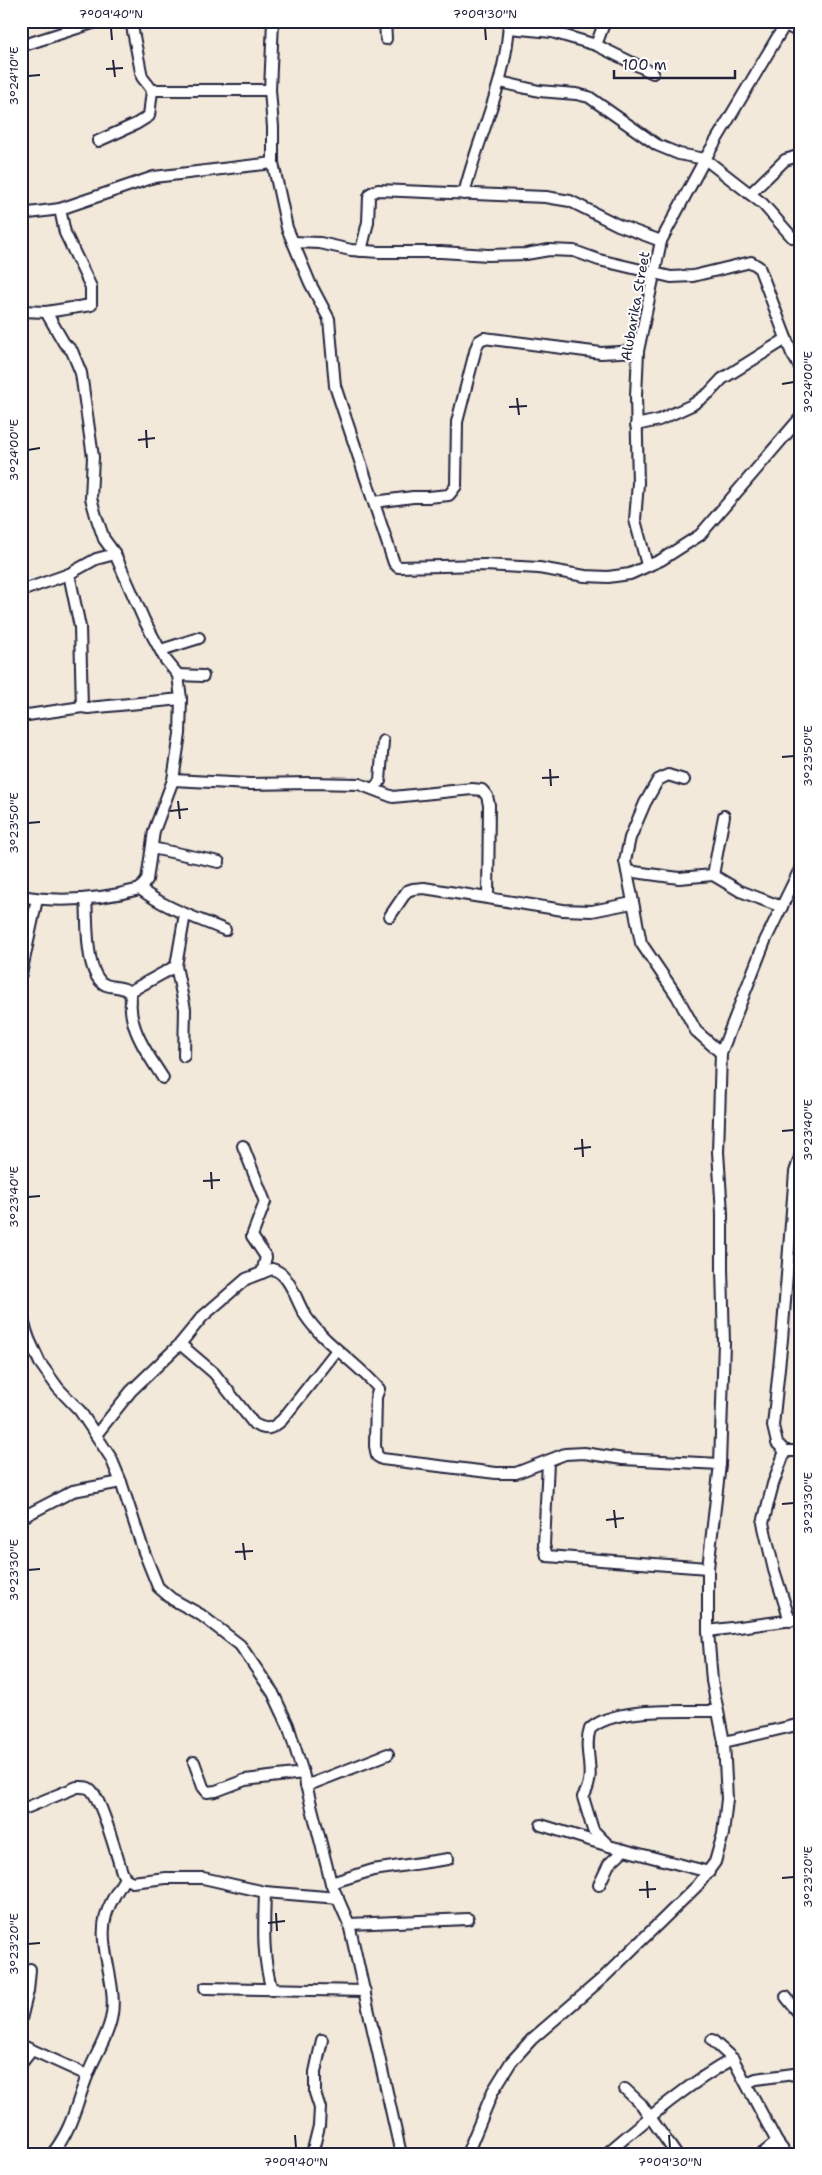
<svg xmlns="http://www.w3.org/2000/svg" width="822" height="2175" font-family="'Shantell Sans',sans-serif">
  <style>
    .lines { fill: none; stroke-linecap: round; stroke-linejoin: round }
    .minor-casing { stroke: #22223b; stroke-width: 14 }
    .minor { stroke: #fff; stroke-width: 10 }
    .ticks { fill: none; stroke: #22223b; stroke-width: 2 }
    .labels { text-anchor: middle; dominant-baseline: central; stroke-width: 4; stroke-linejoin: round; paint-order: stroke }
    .street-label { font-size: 14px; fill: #22223b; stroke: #fff }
    .neatline { fill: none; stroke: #22223b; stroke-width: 2 }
    .ticks-label { font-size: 12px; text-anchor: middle; fill: #22223b }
  </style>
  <rect width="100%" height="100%" fill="#f2e9db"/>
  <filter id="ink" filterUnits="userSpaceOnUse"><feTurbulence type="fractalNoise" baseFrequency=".02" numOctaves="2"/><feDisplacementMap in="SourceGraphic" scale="10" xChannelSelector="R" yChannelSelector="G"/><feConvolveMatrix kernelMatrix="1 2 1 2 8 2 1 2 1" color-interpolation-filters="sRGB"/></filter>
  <g filter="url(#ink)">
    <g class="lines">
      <g class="minor-casing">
        <g id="minor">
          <path d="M131 21 142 77 152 90"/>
          <path d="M273 21 270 90 273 127V163L287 228 310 283 329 319 335 386 394 563 398 567 485 565 539 568 585 576 608 577 630 574 661 560 700 535 801 417"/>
          <path d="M385 21 386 39"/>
          <path d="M778 21 801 33"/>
          <path d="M509 28 552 32 596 45 653 73"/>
          <path d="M596 45 605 21"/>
          <path d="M21 46 99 21"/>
          <path d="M500 82 539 91 576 94 589 97 657 145 679 154 705 159 763 204 792 237"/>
          <path d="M98 141 136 124 149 116 152 90H270"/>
          <path d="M464 194C478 136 507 82 509 21"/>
          <path d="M750 194 785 160 801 155"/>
          <path d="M21 214 60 209"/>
          <path d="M293 242 320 243 351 250 379 252H441L488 255 526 254 549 250 574 251 599 260 671 277 693 276 751 262 759 267 792 354 801 369"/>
          <path d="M361 251 368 222 369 197 371 193 378 190 546 197 570 201 618 225 661 241"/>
          <path d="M21 311 46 312 91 305V287L65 233 60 209 154 177 273 163"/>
          <path d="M636 425 659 420 692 405 709 393 722 379 786 339"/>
          <path d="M374 502 413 497H428L449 495 456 486 457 422 476 348 479 341 484 338 601 353 638 351"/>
          <path d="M647 565 635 520 638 483 636 396 638 351 661 241 705 159 787 21"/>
          <path d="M69 574 80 627 82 707"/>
          <path d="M21 591 69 574 96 559 115 554"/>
          <path d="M161 650 199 638"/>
          <path d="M178 675 203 676"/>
          <path d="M21 716 82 707 88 708 181 699"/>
          <path d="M173 780 250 784 309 783 359 784 393 797 472 789 482 790 487 796 489 805 488 898"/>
          <path d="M684 780 668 775 658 780 645 803 630 838 625 861 641 943 677 996 696 1031 721 1053"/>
          <path d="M373 789 380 781 383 741"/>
          <path d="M152 848 219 862"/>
          <path d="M627 871 679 878 713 875 740 891 782 907"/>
          <path d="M713 875 724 816"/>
          <path d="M140 889C165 908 196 918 225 930"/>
          <path d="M21 896C60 903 102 899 140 889L147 880 154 831 173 780 180 734 181 699 178 675 165 659 144 620 115 554 104 539 96 516 91 498 93 457 81 373 72 351 64 343 46 312"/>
          <path d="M86 899C88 919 84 976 106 985 114 988 126 986 130 994 132 999 130 1005 131 1009 131 1016 133 1022 135 1028 141 1046 153 1062 163 1078"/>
          <path d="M390 916 407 891 413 889 424 888 462 894 563 910 592 911 632 903"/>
          <path d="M21 974 37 899"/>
          <path d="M129 992 176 966"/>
          <path d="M184 1056 185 1009 176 966 185 914"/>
          <path d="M243 1146 265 1202 252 1236 266 1257 262 1273"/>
          <path d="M801 1154 795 1172 782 1339 773 1426 777 1443 785 1451H801"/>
          <path d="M21 1315 29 1339 40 1363 58 1388 80 1411 111 1458 121 1482 144 1552 158 1587 172 1599 201 1615 240 1645 273 1693 288 1725 303 1773 331 1883 349 1924 401 2154"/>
          <path d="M180 1344 214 1373 254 1424C267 1431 272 1429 282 1420L337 1350"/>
          <path d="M96 1435 131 1391 180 1344 202 1317 246 1279 272 1269C290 1273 296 1301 305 1315 325 1345 357 1362 379 1389L376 1397 375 1446 377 1456 382 1459 496 1473H516L565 1454 584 1453 623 1459 720 1464"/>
          <path d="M785 1451 773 1484 763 1523 774 1570 790 1621"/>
          <path d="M548 1462 544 1545 547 1556 708 1568"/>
          <path d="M21 1518 73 1491 121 1482"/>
          <path d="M708 1631 801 1619"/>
          <path d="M724 1742 801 1724"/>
          <path d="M194 1762 203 1787 207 1792 216 1791 245 1780 303 1773"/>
          <path d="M306 1786 388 1754"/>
          <path d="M21 1810 77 1787C83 1787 88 1786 92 1791 103 1804 116 1854 122 1872L125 1878 132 1882 166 1878H203L265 1892 338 1898"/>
          <path d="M541 1825 609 1846 709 1872"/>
          <path d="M609 1846 593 1830 583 1797C598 1773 582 1752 590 1729 614 1706 684 1712 717 1711"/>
          <path d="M331 1883 373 1870 448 1859"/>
          <path d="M599 1885 609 1864 624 1850"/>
          <path d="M265 1892C264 1926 262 1957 272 1990"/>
          <path d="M349 1924 468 1919"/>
          <path d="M205 1988 365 1991"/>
          <path d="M786 1997 801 2016"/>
          <path d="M21 2019 28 1991 30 1969"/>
          <path d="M712 2040 733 2059 777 2142 786 2154"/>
          <path d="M21 2045 87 2075"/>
          <path d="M21 2064 32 2050"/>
          <path d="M747 2083 756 2079 801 2073"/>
          <path d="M625 2089 641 2104 676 2154"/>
          <path d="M52 2154C73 2128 76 2103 88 2074 95 2055 109 2035 112 2014 117 1982 97 1945 106 1915 110 1901 118 1890 125 1878"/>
          <path d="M312 2154 319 2126 320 2108 315 2093V2072L322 2040"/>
          <path d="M467 2154 493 2091 511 2062 532 2039 604 1977 698 1885 715 1862 723 1834 727 1799 724 1742 712 1681 708 1631V1568L720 1464 724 1343 722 1269V1213L718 1152 721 1053 765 941 801 867"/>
          <path d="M606 2154C646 2120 687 2084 733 2059"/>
          <path d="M762 2154 777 2142"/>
        </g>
      </g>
      <use href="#minor" class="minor"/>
    </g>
  </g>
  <path class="ticks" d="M111 28 112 40M485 28 486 40M113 60 115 77M106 69 123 68M28 76 40 75M782 384 794 382M517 398 519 415M509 407 527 406M146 430 147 448M138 440 155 438M28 450 40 448M782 757 794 756M550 769 551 786M542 778 559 777M178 801 180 819M170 811 188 809M28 823 40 822M782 1131 794 1130M582 1139 583 1157M574 1149 591 1147M211 1172 212 1189M203 1181 220 1180M28 1197 40 1196M782 1504 794 1503M614 1510 616 1528M606 1520 624 1518M243 1543 245 1560M235 1552 253 1551M28 1570 40 1569M782 1878 794 1877M647 1881 648 1898M639 1890 656 1889M276 1913 277 1931M268 1923 285 1921M28 1944 40 1943M295 2135 296 2148M669 2135 670 2148"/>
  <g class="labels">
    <g class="street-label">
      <text transform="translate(635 306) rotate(-80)">Alubarika Street</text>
    </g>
  </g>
  <rect width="822" height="2175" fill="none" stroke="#fff" stroke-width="55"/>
  <path d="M614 70v8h121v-8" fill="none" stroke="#22223b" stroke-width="2.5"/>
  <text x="622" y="70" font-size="15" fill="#22223b" stroke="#ffffff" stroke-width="4" paint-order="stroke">100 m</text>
  <rect x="28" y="28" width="766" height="2120" class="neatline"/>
  <g class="ticks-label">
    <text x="111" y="18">7°09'40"N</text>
    <text x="485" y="18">7°09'30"N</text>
    <text transform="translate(14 76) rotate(-90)" y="4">3°24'10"E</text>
    <text transform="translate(808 382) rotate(-90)" y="4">3°24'00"E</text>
    <text transform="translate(14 450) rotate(-90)" y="4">3°24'00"E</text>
    <text transform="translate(808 756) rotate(-90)" y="4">3°23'50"E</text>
    <text transform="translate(14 823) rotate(-90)" y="4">3°23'50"E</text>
    <text transform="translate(808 1130) rotate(-90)" y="4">3°23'40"E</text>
    <text transform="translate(14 1197) rotate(-90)" y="4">3°23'40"E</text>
    <text transform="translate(808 1503) rotate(-90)" y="4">3°23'30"E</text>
    <text transform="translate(14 1570) rotate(-90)" y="4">3°23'30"E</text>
    <text transform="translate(808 1877) rotate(-90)" y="4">3°23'20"E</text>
    <text transform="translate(14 1944) rotate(-90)" y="4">3°23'20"E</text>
    <text x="296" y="2166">7°09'40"N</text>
    <text x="670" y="2166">7°09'30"N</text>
  </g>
</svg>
